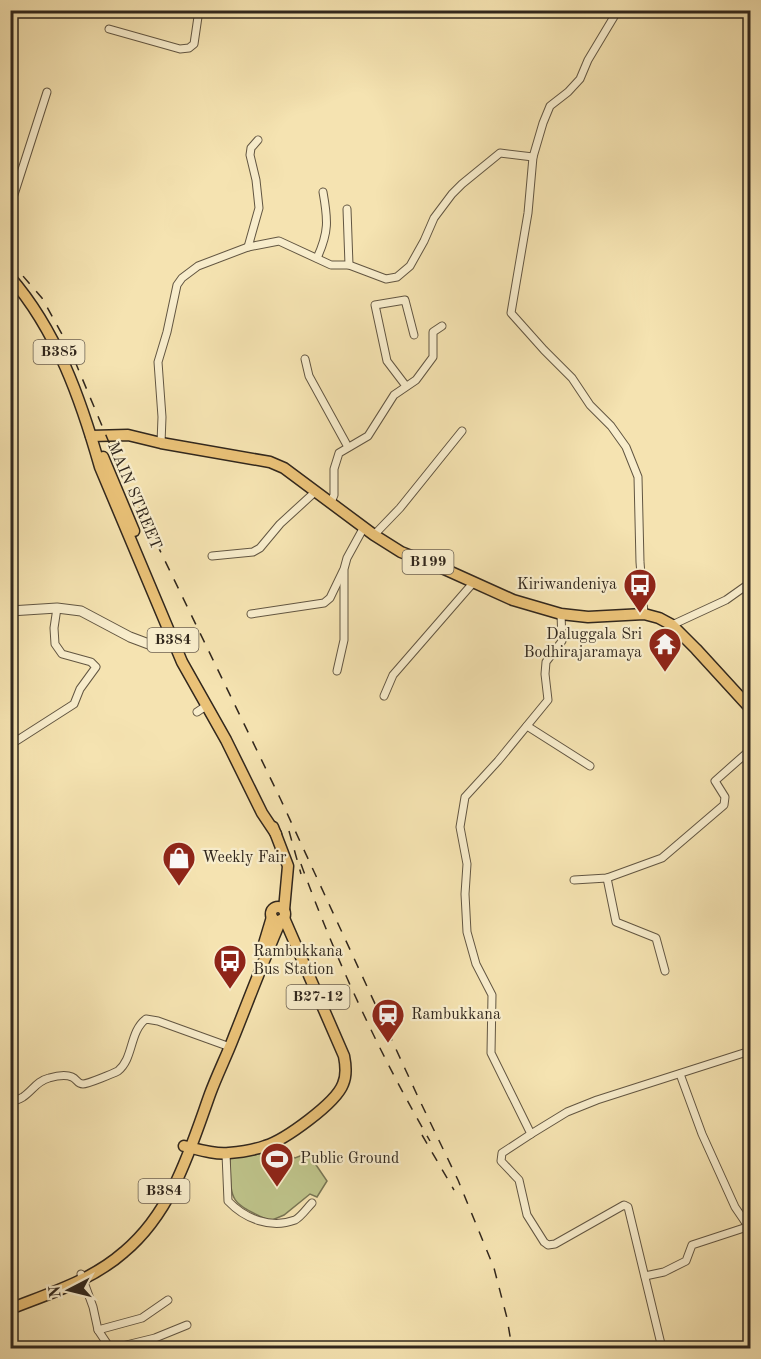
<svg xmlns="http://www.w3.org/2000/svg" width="761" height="1359" font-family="'Old Standard TT',serif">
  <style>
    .park { fill: #bec38a; stroke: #787554; stroke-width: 1.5 }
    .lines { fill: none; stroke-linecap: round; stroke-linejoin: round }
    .minor-casing { stroke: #625642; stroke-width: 9 }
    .tertiary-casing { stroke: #625642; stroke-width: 11 }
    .primary-casing { stroke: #31271d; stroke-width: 13 }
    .minor { stroke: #f8edcc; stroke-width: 7 }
    .tertiary { stroke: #f8edcc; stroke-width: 9 }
    .primary { stroke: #eac278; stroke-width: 10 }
    .rail { stroke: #31271d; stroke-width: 1.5; stroke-dasharray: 10 10; stroke-linecap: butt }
    .labels { text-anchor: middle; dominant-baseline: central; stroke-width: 4.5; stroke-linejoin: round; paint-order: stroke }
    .shield { fill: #f8edcc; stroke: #6d6252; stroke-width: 1.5 }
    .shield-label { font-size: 15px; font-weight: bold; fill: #31271d }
    .street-label { font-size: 16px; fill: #31271d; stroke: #f8edcc }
    .poi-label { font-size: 16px; fill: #31271d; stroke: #f8edcc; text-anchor: start }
  </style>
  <rect width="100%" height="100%" fill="#f5e3b1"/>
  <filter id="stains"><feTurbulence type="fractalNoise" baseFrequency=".00333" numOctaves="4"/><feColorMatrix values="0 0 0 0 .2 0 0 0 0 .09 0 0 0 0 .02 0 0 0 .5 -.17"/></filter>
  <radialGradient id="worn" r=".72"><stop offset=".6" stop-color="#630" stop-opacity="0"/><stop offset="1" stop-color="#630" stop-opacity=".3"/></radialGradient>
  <path class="park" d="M281 1151 295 1158 308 1153 327 1181 317 1197 310 1194 284 1215 270 1221C228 1201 231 1203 230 1158Z"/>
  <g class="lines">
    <g class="minor-casing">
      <g id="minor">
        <path d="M618 10 588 60 580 79 568 92 550 106 543 123 533 157 528 213 511 313 544 350 572 378 590 405 611 426 626 447 638 477 640 562 644 614"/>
        <path d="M109 29 180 49 189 48 194 44 199 10"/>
        <path d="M10 207 47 92"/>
        <path d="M347 209 349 265"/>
        <path d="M248 247 259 208 256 180 250 155 251 148 258 140"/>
        <path d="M317 258C329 232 328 220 323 192"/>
        <path d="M305 359 309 376 348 447"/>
        <path d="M406 386 387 361 375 305 405 300 414 335"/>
        <path d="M161 443 162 417 158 362 167 332 177 285 182 278 198 266 248 247 279 241 331 265H349L386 279 397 277 410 266 424 241 434 218 452 194 462 184 500 153 533 157"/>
        <path d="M331 502 334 495V469L339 453 368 436 394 395 416 380 433 357V332L442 326"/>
        <path d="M374 535 400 508 462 431"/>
        <path d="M212 556 253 552 260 548 280 524 316 491"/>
        <path d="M251 614 324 603 330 598 343 571"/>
        <path d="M561 614 562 641 546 662 545 674 548 700 498 761 465 797 460 827 467 864 465 894 467 932 476 964 492 995 491 1053 531 1134 567 1112 597 1100 750 1051"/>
        <path d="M672 625 726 600 750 583"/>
        <path d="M337 671 344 640V569L347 558 364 527"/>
        <path d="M384 696 393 675 473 583"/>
        <path d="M197 712 206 706"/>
        <path d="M527 726 590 766"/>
        <path d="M10 745 74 704 80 689 96 667 91 662 62 654 55 644 54 628 57 608"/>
        <path d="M607 878 616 922 656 938 665 971"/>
        <path d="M574 880 607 878 662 858 724 805 725 797 715 781 750 750"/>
        <path d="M680 1074 702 1134 735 1207 750 1229"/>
        <path d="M10 1103C14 1101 20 1099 23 1097 33 1090 37 1081 49 1078 56 1076 65 1074 72 1077 77 1079 77 1084 83 1084 88 1084 114 1073 118 1071 134 1058 129 1032 146 1019L158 1021 230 1047"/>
        <path d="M531 1134 502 1153 501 1161 519 1180 527 1215 544 1242 548 1245 555 1244 624 1205 628 1207 662 1348"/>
        <path d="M226 1154 228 1201C245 1219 271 1229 295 1220 301 1217 307 1208 312 1203"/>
        <path d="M81 1274 93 1307 98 1330 110 1348"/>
        <path d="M645 1276 664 1272 686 1261 692 1245 747 1227"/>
        <path d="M98 1330 142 1318 168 1300"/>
        <path d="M114 1348 155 1338 187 1325"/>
      </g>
    </g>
    <g class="tertiary-casing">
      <path id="tertiary" d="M10 611 57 608 81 611 130 637 154 646 178 639"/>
    </g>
    <g class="primary-casing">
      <g id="primary">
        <path d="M10 277C57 331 81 400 100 467L182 662 226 740 262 813 276 834"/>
        <path d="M91 436 128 435 161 443 270 462 284 468 374 535 401 552 442 568 513 600 561 614 588 617 644 614 659 618 672 625 696 649 750 708"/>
        <path d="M103 457 134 531"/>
        <path d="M273 827 288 866 284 910"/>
        <circle cx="278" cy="914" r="7"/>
        <path d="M263 947 272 917"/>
        <path d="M184 1146C197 1149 215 1155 229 1153 241 1152 254 1150 265 1146 285 1140 336 1103 343 1084 347 1075 346 1066 344 1056L284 918"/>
        <path d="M10 1309C50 1293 91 1281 124 1252 172 1212 190 1150 210 1094 217 1075 226 1057 233 1039 249 999 264 959 281 920"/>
      </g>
    </g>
    <use href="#minor" class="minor"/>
    <use href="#tertiary" class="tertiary"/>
    <use href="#primary" class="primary"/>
    <g class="rail">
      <path d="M10 261 42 298 69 347 118 464 280 798 419 1099 458 1180 494 1268 507 1318 512 1348"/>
      <path d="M289 831 301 874"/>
      <path d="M301 864C336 960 379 1053 430 1141"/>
      <path d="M422 1135 454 1190"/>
    </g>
  </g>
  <defs>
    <g id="bus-pin" transform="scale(1.725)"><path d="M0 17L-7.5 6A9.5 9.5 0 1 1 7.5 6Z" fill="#8f2418" stroke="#f8edcc"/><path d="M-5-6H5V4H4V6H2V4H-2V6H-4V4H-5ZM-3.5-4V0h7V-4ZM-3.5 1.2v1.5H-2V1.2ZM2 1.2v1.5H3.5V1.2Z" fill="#fff"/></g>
    <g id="temple-pin" transform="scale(1.725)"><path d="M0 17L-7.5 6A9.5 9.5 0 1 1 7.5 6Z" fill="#8f2418" stroke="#f8edcc"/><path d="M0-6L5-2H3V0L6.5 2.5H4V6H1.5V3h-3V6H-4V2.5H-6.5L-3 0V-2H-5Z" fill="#fff"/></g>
    <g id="shop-pin" transform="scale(1.725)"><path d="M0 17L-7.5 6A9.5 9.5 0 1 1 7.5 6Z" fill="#8f2418" stroke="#f8edcc"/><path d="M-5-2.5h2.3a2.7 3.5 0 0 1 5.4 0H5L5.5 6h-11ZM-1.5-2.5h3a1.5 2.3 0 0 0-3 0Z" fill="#fff"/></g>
    <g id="station-pin" transform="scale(1.725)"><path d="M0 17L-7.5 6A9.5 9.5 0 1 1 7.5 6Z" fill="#8f2418" stroke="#f8edcc"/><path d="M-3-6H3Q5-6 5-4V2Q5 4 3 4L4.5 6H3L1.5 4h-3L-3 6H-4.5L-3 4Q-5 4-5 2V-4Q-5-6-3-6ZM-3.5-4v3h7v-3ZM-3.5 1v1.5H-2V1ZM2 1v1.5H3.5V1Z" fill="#fff"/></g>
    <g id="stadium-pin" transform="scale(1.725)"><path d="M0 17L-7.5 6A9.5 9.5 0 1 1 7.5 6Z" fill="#8f2418" stroke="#f8edcc"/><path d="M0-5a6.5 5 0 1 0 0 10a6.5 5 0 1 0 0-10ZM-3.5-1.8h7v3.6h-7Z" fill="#fff"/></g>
  </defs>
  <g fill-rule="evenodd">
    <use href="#bus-pin" x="640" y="585"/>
    <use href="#temple-pin" x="665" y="644"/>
    <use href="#shop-pin" x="179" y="858"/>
    <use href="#bus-pin" x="230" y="961"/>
    <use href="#station-pin" x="388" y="1015"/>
    <use href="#stadium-pin" x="277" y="1159"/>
  </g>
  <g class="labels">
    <g class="shield">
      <rect x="33.5" y="340" width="51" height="24" rx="4.5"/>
      <rect x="402.5" y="550" width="51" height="24" rx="4.5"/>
      <rect x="147.5" y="628" width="51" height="24" rx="4.5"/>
      <rect x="286.5" y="985" width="63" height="24" rx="4.5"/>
      <rect x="138.5" y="1179" width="51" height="24" rx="4.5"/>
    </g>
    <g class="shield-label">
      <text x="59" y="352">B385</text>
      <text x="428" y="562">B199</text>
      <text x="173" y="640">B384</text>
      <text x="318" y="997">B27-12</text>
      <text x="164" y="1191">B384</text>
    </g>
    <g class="street-label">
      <text transform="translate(134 496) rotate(67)">MAIN STREET</text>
    </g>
    <g class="poi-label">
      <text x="617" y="585" text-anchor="end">Kiriwandeniya</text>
      <text x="642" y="635" text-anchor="end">Daluggala Sri<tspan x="642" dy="18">Bodhirajaramaya</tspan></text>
      <text x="202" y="858">Weekly Fair</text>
      <text x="253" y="952">Rambukkana<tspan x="253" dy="18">Bus Station</tspan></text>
      <text x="411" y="1015">Rambukkana</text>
      <text x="300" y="1159">Public Ground</text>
    </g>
  </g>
  <rect width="761" height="1359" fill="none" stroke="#f5e3b1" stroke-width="36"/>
  <rect x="12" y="12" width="737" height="1335" fill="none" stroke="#31271d" stroke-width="3"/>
  <rect x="18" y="18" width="725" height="1323" fill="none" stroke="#31271d" stroke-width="1.5"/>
  <g transform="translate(69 1290) rotate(263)" stroke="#f8edcc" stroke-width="4.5" paint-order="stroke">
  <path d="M0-4.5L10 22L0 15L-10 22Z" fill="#31271d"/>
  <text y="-9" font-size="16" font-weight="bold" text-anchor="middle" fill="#31271d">N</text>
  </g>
  <rect width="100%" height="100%" filter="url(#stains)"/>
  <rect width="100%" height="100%" fill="url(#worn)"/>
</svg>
